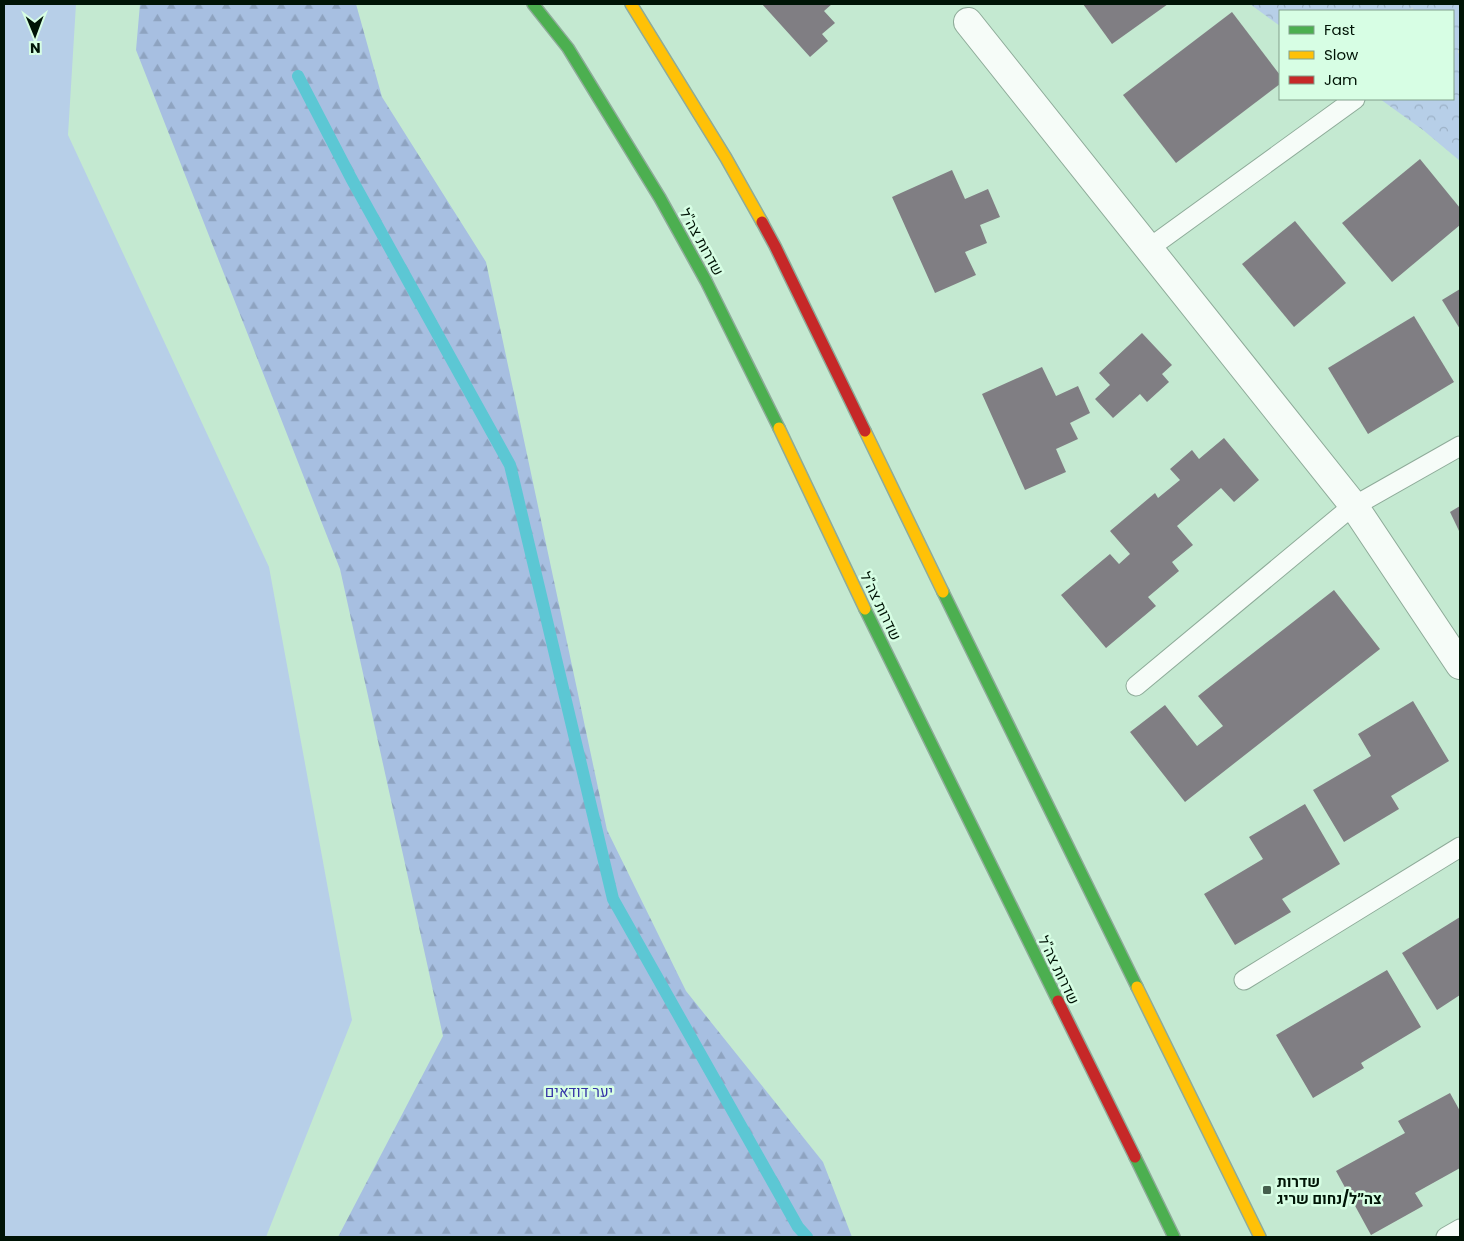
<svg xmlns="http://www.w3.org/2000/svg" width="1464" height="1241" font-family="Poppins,Heebo,sans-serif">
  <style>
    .grass { fill: #b7cfe8 }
    .forest { fill: url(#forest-firs) }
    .park { fill: url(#park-crowns) }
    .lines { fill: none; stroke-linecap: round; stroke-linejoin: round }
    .stream { stroke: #5cc7d4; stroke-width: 12 }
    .building { fill: #807e83 }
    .lane-casing { stroke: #8eab99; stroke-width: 21 }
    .street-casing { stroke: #8eab99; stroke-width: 30 }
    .fast-casing { stroke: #8eab99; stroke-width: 14 }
    .slow-casing { stroke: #8eab99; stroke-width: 14 }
    .jam-casing { stroke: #8eab99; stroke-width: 14 }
    .path { stroke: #ced9d2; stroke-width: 3; stroke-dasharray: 1 4; stroke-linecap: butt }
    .lane { stroke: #f6fcf8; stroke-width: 19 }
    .street { stroke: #f6fcf8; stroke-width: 28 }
    .fast { stroke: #4caf50; stroke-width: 11 }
    .slow { stroke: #ffc107; stroke-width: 11 }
    .jam { stroke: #c62828; stroke-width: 11 }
    .poi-dot { fill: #455f4d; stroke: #d7fee4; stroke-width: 2 }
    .labels { text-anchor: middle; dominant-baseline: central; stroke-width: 5; stroke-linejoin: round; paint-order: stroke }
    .street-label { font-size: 15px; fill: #001406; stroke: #d7fee4 }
    .park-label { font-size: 15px; fill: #3534a7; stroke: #d7fee4 }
    .poi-label { font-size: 15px; font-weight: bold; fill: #001406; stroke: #d7fee4; text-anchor: start }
  </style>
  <defs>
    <pattern id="forest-firs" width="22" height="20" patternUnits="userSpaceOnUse" patternTransform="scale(1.25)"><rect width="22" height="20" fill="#a7bfe1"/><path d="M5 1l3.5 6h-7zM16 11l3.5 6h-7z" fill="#8ea3c0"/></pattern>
    <pattern id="park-crowns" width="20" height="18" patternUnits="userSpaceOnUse" patternTransform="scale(1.25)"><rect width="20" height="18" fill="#b7cfe8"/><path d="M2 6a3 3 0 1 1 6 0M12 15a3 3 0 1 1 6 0" fill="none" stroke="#9cb1c6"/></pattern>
  </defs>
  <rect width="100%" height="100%" fill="#c4e9d1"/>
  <path class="grass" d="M4 4H76L68 135 269 567 352 1020 266 1237H4Z"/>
  <path class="forest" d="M140 4H356L382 97 486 262 607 830 686 991 823 1162 852 1237H338L443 1036 340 569 136 50Z"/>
  <path class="park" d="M1250 4H1460V161L1423 130 1380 99H1453V11H1280V26Z"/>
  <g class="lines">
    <path class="stream" d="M298 76 351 178 510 465 613 899 798 1227 807 1237"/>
  </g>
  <g class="building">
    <path d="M762 4H832L824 11 835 23 822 34 828 41 810 57Z"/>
    <path d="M1083 4H1168L1112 44Z"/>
    <path d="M1232 12 1280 75V84L1176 163 1123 95Z"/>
    <path d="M1420 159 1460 208V225L1392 282 1342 223Z"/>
    <path d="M952 170 965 199 988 189 1000 217 980 225 987 243 965 252 976 275 935 293 892 197Z"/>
    <path d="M1295 221 1346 283 1294 327 1242 264Z"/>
    <path d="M1460 289V329L1442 300Z"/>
    <path d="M1414 316 1454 382 1368 434 1328 368Z"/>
    <path d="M1142 333 1172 365 1162 374 1169 382 1147 402 1140 394 1113 418 1095 399 1110 385 1099 373Z"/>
    <path d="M1042 367 1056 396 1078 386 1090 413 1070 423 1078 439 1056 449 1066 472 1025 490 982 394Z"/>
    <path d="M1224 438 1259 480 1234 502 1221 488 1177 526 1193 545 1172 562 1179 571 1148 597 1156 606 1106 648 1061 595 1110 554 1119 564 1130 554 1110 531 1155 493 1158 498 1180 480 1170 469 1192 450 1199 459Z"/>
    <path d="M1460 506V533L1450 512Z"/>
    <path d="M1334 590 1380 649 1185 802 1130 732 1165 705 1197 746 1223 726 1198 696Z"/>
    <path d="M1413 701 1449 761 1391 796 1399 809 1344 842 1313 790 1371 756 1358 734Z"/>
    <path d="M1305 804 1340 864 1282 899 1291 912 1235 945 1204 894 1263 859 1249 837Z"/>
    <path d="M1460 917V995L1437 1010 1402 953Z"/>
    <path d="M1387 970 1421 1027 1361 1063 1364 1068 1313 1098 1276 1035Z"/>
    <path d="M1450 1093 1460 1111V1168L1415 1193 1423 1206 1371 1235 1336 1171 1405 1133 1398 1121Z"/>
  </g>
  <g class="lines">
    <g class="lane-casing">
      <g id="lane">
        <path d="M1148 249 1355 99"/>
        <path d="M1136 686 1349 509 1460 446"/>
        <path d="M1244 980 1460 847"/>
        <path d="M1446 1237 1460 1229"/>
      </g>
    </g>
    <g class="street-casing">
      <path id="street" d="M968 22 1354 506 1460 665"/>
    </g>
    <g class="fast-casing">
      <g id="fast">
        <path d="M533 4 568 48 660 198 706 281 779 428"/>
        <path d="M943 592 1137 987"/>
        <path d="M865 609 1058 1001"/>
        <path d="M1135 1157 1174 1237"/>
      </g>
    </g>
    <g class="slow-casing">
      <g id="slow">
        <path d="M631 4 726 158 762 222"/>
        <path d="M779 428 865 609"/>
        <path d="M865 431 943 592"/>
        <path d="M1137 987 1260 1237"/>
      </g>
    </g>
    <g class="jam-casing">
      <g id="jam">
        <path d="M762 222 775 246 865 431"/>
        <path d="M1058 1001 1135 1157"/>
      </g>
    </g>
    <g class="path">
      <path d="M1409 4 1413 11"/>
      <path d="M1453 51 1460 52"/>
    </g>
    <use href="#lane" class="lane"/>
    <use href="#street" class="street"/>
    <use href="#fast" class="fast"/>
    <use href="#slow" class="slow"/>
    <use href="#jam" class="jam"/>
  </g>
  <rect class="poi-dot" x="1262" y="1185" width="10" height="10" rx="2.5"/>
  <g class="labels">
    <g class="street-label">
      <text transform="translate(702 242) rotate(61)">שדרות צה"ל</text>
      <text transform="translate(881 606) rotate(64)">שדרות צה"ל</text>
      <text transform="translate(1059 970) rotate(64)">שדרות צה"ל</text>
    </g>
    <g class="park-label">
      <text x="579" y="1091">יער דודאים</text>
    </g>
    <g class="poi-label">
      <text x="1277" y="1181">שדרות<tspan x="1277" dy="17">צה״ל/נחום שריג</tspan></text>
    </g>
  </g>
  <rect width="1464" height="1241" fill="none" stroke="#001406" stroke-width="10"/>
  <rect x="1279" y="10" width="175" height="90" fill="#d7fee4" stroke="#81a08b"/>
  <rect x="1289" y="26" width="25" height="8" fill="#4caf50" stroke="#81a08b"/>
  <text x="1324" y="35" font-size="15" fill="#001406">Fast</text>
  <rect x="1289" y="51" width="25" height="8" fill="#ffc107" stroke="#81a08b"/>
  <text x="1324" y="60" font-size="15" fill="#001406">Slow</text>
  <rect x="1289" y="76" width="25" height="8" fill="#c62828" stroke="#81a08b"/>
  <text x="1324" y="85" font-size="15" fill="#001406">Jam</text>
  <g transform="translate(35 35) rotate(179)" stroke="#d7fee4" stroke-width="4" paint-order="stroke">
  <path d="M0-4L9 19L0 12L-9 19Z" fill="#001406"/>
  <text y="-8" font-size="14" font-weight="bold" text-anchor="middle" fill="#001406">N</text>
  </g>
</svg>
